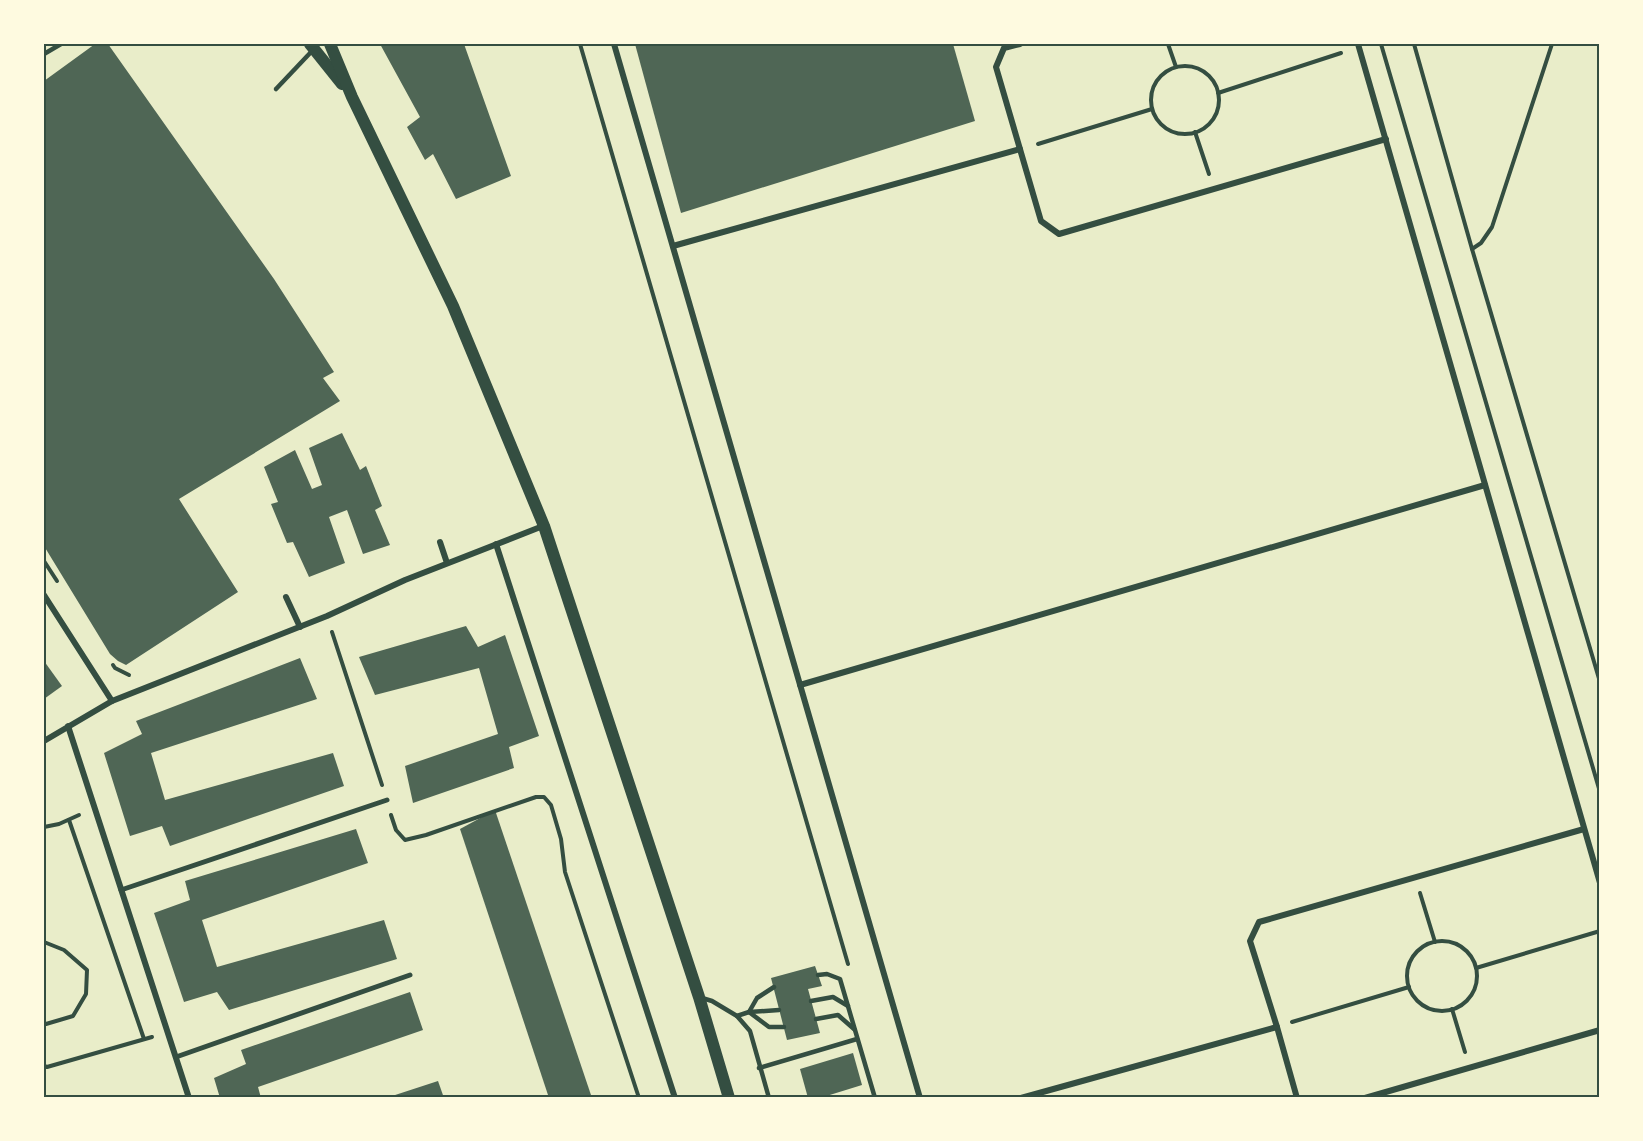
<svg xmlns="http://www.w3.org/2000/svg" width="1643" height="1141" font-family="'Public Sans',sans-serif">
  <style>
    .building { fill: #4f6655 }
    .lines { fill: none; stroke-linecap: round; stroke-linejoin: round }
    .path { stroke: #344e41; stroke-width: 4 }
    .service { stroke: #344e41; stroke-width: 4.5 }
    .pedestrian { stroke: #344e41; stroke-width: 5 }
    .minor { stroke: #344e41; stroke-width: 6 }
    .secondary { stroke: #344e41; stroke-width: 12 }
    .neatline { fill: none; stroke: #344e41; stroke-width: 2 }
  </style>
  <rect width="100%" height="100%" fill="#e9edc9"/>
  <g class="building">
    <path d="M95 44H108L274 279 334 372 323 378 340 401 179 499 238 592 126 665 118 661 110 654 44 546V81Z"/>
    <path d="M380 44H464L511 176 456 199 433 154 425 160 407 127 420 117Z"/>
    <path d="M635 44H953L975 121 681 213Z"/>
    <path d="M342 433 360 470 366 466 382 506 375 510 390 545 363 554 347 510 329 517 345 563 309 577 293 542 287 543 271 504 278 502 264 467 295 450 312 489 322 485 309 448Z"/>
    <path d="M466 626 478 647 505 635 539 736 509 747 514 768 413 803 405 766 498 734 479 668 375 695 359 657Z"/>
    <path d="M300 658 317 699 151 753 165 800 333 753 344 786 170 846 162 826 130 836 104 753 142 734 136 721Z"/>
    <path d="M44 661 62 686 44 699Z"/>
    <path d="M495 810 592 1098H549L460 829Z"/>
    <path d="M356 829 368 863 202 920 217 967 384 920 397 959 229 1010 217 992 184 1002 154 913 190 900 185 881Z"/>
    <path d="M815 966 822 986 808 989 820 1033 787 1040 771 978Z"/>
    <path d="M410 992 423 1030 258 1087 261 1098H220L214 1078 246 1064 241 1050Z"/>
    <path d="M853 1053 862 1085 820 1098H808L800 1069Z"/>
    <path d="M438 1081 444 1098H390L389 1097Z"/>
  </g>
  <g class="lines">
    <g class="path">
      <path d="M580 44 848 964"/>
      <path d="M1168 44 1176 67"/>
      <path d="M1381 44 1600 792"/>
      <path d="M1414 44 1472 249 1600 682"/>
      <circle cx="1185" cy="100" r="34"/>
      <path d="M1218 93 1341 53"/>
      <path d="M1195 132 1209 174"/>
      <path d="M1038 144 1152 109"/>
      <path d="M1472 249 1481 243 1492 227 1552 44"/>
      <path d="M44 561 57 581"/>
      <path d="M332 632 382 785"/>
      <path d="M113 665 115 668 129 675"/>
      <path d="M391 815 396 830 405 840 426 835 536 797H544L551 805 561 839 565 872 639 1098"/>
      <path d="M69 820 144 1039"/>
      <path d="M44 827 59 824 79 815"/>
      <path d="M1420 893 1435 942"/>
      <circle cx="1442" cy="976" r="35"/>
      <path d="M44 942 64 950 87 970 86 994 73 1016 46 1024 44 1023"/>
      <path d="M1476 968 1600 931"/>
      <path d="M1452 1009 1465 1052"/>
      <path d="M1292 1022 1409 987"/>
      <path d="M44 1066 47 1067 152 1037"/>
    </g>
    <g class="service">
      <path d="M44 54 61 44"/>
      <path d="M276 89 312 51"/>
      <path d="M818 975 827 974 840 979 875 1098"/>
      <path d="M702 998 712 1001 737 1016 750 1031 769 1098"/>
      <path d="M811 1001 833 997 848 1006"/>
      <path d="M749 1012 769 1027H784"/>
      <path d="M749 1012 779 1010"/>
      <path d="M737 1016 749 1012 757 998 774 987"/>
      <path d="M816 1019 838 1015 854 1029"/>
      <path d="M759 1068 857 1039"/>
    </g>
    <g class="pedestrian">
      <path d="M121 890 387 800"/>
      <path d="M176 1057 410 975"/>
    </g>
    <g class="minor">
      <path d="M614 44 920 1098"/>
      <path d="M1020 44 1004 48 996 67 1041 221 1059 234 1386 139"/>
      <path d="M1358 44 1600 883"/>
      <path d="M673 246 1020 149"/>
      <path d="M440 542 447 563"/>
      <path d="M496 544 675 1098"/>
      <path d="M44 595 112 701"/>
      <path d="M286 597 300 627"/>
      <path d="M800 685 1485 485"/>
      <path d="M68 726 189 1098"/>
      <path d="M44 741 112 701 327 616 405 580 543 526"/>
      <path d="M1021 1098 1277 1027"/>
      <path d="M1297 1098 1277 1027 1250 941 1259 922 1584 829"/>
      <path d="M1365 1098 1600 1030"/>
    </g>
    <g class="secondary">
      <path d="M310 44 342 84"/>
      <path d="M330 44 352 97 453 306 544 526 699 997 729 1098"/>
    </g>
  </g>
  <rect width="1643" height="1141" fill="none" stroke="#fefae0" stroke-width="90"/>
  <rect x="45" y="45" width="1553" height="1051" class="neatline"/>
</svg>
